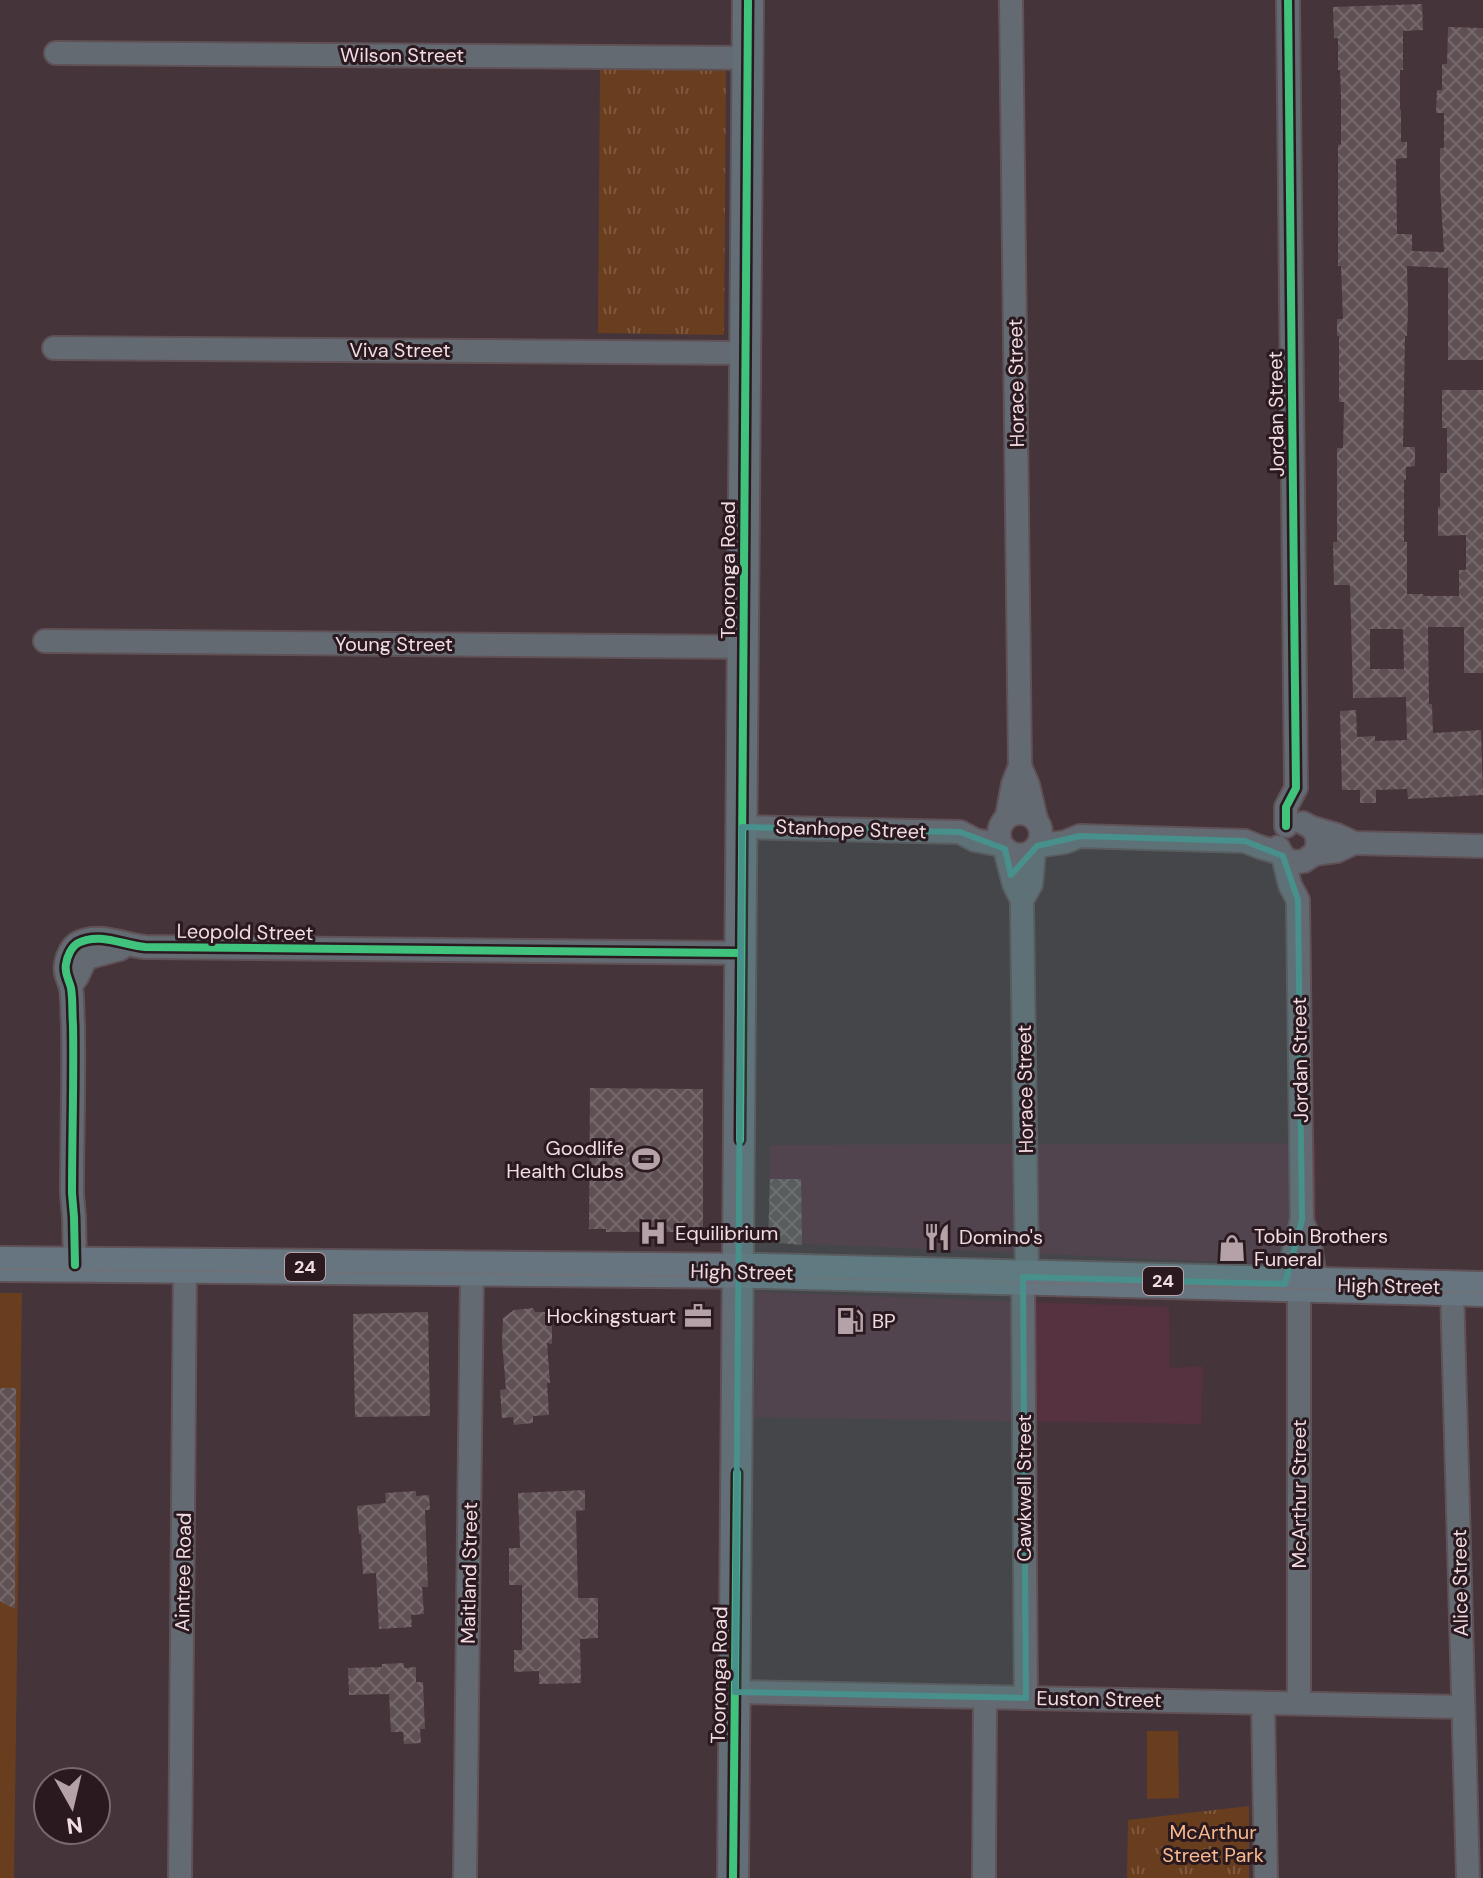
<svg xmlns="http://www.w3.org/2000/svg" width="1483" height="1878" font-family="'DM Sans',sans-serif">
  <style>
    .built { fill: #56313f }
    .grass { fill: #683e1f }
    .park { fill: url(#park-tufts) }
    .building { fill: url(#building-cross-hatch); fill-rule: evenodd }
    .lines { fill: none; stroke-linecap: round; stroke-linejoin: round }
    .street-casing { stroke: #5f5156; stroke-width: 26 }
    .secondary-casing { stroke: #5f5156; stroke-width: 34 }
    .primary-casing { stroke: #5f5156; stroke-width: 38 }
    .street { stroke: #646a72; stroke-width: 22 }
    .secondary { stroke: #636e77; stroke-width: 30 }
    .primary { stroke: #677580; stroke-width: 34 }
    .tram { stroke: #707077; stroke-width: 2 }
    .cycleway-casing { stroke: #2a1a20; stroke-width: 13 }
    .cycleway { stroke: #40c37c; stroke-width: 8 }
    .marked { fill: #48908b; fill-opacity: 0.2; stroke: #48908b; stroke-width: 6; stroke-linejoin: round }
    .labels { text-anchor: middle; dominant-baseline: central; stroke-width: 6; stroke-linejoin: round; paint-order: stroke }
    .shield { fill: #2a1a20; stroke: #b6a2a8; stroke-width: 2 }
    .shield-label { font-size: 18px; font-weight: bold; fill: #f2dce3 }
    .street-label { font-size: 20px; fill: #f2dce3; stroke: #2a1a20 }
    .poi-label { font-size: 20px; fill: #f2dce3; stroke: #2a1a20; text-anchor: start }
    .park-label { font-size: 20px; fill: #f8ba8e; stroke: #2a1a20 }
  </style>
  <defs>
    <pattern id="park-tufts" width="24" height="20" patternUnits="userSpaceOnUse" patternTransform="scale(2)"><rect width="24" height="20" fill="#683e1f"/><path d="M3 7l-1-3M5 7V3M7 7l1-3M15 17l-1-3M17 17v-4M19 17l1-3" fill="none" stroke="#7e593f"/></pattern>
    <pattern id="building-cross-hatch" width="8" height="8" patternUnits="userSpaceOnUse" patternTransform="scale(2)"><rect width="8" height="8" fill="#5f5053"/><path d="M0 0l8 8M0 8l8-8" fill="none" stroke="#76696c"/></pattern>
  </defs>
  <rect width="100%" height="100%" fill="#45343a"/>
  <g class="built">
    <path d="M1316 1143 1317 1266 768 1242 770 1145Z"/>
    <path d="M756 1292 1169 1307 1170 1368 1203 1366 1201 1424 754 1417Z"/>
  </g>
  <g class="grass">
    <path d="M0 1293H22L14 1878H0Z"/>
    <path d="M1147 1731H1178L1179 1798 1147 1799Z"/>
  </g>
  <g class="park">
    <path d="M600 68 726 71 724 335 598 333Z"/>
    <path d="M1249 1806V1878H1127L1128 1820Z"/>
  </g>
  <g class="building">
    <path d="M1422 4 1423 30 1403 31V70H1400V110H1401V142H1407V158L1396 159 1397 234H1412V251L1444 252 1440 184V148H1444V113H1436L1437 90H1442V64H1447L1448 27 1483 28V360H1448V268L1407 266 1408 310 1407 336H1405L1403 447H1415V466L1406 467V480H1404V542H1407V594H1423V596H1459V570H1466V535L1438 536V507H1440V473H1447V428H1442V390H1483V673H1464V627H1428L1429 704H1432L1433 733 1481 730 1483 795 1408 799 1407 789 1376 790V803H1360V790H1342L1340 711 1356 710 1357 737 1375 736V741L1407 740 1406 697 1353 698 1350 585H1334L1333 542H1337V448H1343L1344 402H1339V336H1337V319H1343L1341 266H1338V145L1341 144V96L1340 70H1338V38H1334L1333 7ZM1370 629H1403L1404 669H1370Z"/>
    <path d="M590 1088 703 1089V1232H606V1229H589Z"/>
    <path d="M770 1179H801L802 1245 768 1242Z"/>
    <path d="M533 1308 535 1312H552V1344L547 1343 550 1383H547L549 1415 533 1416V1423L514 1425 513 1417 502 1418 500 1390 506 1389 502 1342 503 1318 514 1310Z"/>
    <path d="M428 1312 430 1416 355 1417 353 1314Z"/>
    <path d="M0 1388H16L15 1609 0 1601Z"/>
    <path d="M585 1490V1510L576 1511 578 1598H598V1638L580 1639 581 1683 539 1684V1671L514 1672V1650H522V1585H509V1548H520L518 1493Z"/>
    <path d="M416 1491V1496L429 1495 430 1510H425L428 1587H422L424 1614 411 1615 412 1627 379 1629 376 1573 363 1574 361 1534H359L357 1506 386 1503 385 1493Z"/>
    <path d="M404 1663V1668L416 1667V1682H423L425 1729H420L421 1743 404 1744 403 1732H391L389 1694 349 1695 348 1668 382 1667V1664Z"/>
  </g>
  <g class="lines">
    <g class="street-casing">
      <g id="street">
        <path d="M1011 0 1020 766 1028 785 1036 819"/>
        <path d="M56 53 748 58"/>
        <path d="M54 348 746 353"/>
        <path d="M45 641 743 647"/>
        <circle cx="1020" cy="834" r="21"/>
        <path d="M1007 816 1013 784 1020 766"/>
        <path d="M1303 823C1317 829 1321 840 1314 854"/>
        <path d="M1286 826V807L1296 788 1288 0"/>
        <path d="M742 827 960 832 975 840 1001 845"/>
        <path d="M1313 828 1337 835 1354 843 1483 846"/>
        <path d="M1037 846 1065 842 1080 836 1245 841 1260 847 1280 853"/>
        <path d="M1278 847 1283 856 1289 861 1297 862 1304 861 1314 854 1337 851 1354 843"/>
        <path d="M1005 849 1014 884 1022 900"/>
        <path d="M1283 856 1290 885 1298 900 1302 1220 1285 1284"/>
        <path d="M71 985 77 977 86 958 120 949"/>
        <path d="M1302 1221 1309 1238 1316 1285"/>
        <path d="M75 1265 74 1217 72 1193C72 1137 74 1081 73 1025 72 1013 73 1000 71 988 69 979 64 974 66 964 67 957 71 947 78 943 99 932 123 945 145 947L741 953"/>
        <path d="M1023 1278 1026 1698"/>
        <path d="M1027 1278 1022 908V900L1031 884 1034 850"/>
        <path d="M1452 1288 1468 1878"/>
        <path d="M735 1692 1462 1707"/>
        <path d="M1263 1703 1266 1878"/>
        <path d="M1299 1703V1284"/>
        <path d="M180 1878 185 1266"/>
        <path d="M465 1878 472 1269"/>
        <path d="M984 1878 985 1697"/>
      </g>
    </g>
    <g class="secondary-casing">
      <path id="secondary" d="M733 1878 748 0"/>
    </g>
    <g class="primary-casing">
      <path id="primary" d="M0 1264 762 1271 1483 1289"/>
    </g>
    <use href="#street" class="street"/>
    <use href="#secondary" class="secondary"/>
    <use href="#primary" class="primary"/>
    <path class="tram" d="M0 1269 762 1277 1483 1293"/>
    <g class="cycleway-casing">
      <g id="cycleway">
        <path d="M1286 826V807L1296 788 1288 0"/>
        <path d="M740 1140 748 0"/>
        <path d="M75 1265 74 1217 72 1193C72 1137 74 1081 73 1025 72 1013 73 1000 71 988 69 979 64 974 66 964 67 957 71 947 78 943 99 932 123 945 145 947L741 953"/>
        <path d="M733 1878 737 1473"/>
      </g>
    </g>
    <use href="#cycleway" class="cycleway"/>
  </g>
  <path class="marked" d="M742 827 960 832 1005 849 1011 875 1037 846 1080 836 1245 841 1283 856 1298 900 1302 1220 1285 1284 1023 1277 1026 1698 735 1692Z"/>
  <defs>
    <g id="stadium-bare" transform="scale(2.16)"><path d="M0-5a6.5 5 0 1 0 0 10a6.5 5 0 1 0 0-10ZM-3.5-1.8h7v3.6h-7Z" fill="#b5a1a8" stroke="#2a1a20" stroke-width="2.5" paint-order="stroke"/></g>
    <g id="hospital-bare" transform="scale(2.16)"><path d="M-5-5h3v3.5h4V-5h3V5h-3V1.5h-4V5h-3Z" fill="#b5a1a8" stroke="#2a1a20" stroke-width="2.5" paint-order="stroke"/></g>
    <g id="restaurant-bare" transform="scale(2.16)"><path d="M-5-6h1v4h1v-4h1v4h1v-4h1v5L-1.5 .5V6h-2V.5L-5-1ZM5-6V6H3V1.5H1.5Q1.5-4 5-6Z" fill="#b5a1a8" stroke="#2a1a20" stroke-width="2.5" paint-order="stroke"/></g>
    <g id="shop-bare" transform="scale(2.16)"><path d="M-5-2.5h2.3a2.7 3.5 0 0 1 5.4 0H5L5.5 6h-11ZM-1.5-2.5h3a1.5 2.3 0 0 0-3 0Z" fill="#b5a1a8" stroke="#2a1a20" stroke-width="2.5" paint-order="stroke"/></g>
    <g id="office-bare" transform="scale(2.16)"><path d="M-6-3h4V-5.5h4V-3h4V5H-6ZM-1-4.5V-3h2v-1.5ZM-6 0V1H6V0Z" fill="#b5a1a8" stroke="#2a1a20" stroke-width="2.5" paint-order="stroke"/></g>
    <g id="fuel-bare" transform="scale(2.16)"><path d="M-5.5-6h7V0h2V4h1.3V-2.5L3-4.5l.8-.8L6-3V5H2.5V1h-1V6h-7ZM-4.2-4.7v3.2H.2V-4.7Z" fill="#b5a1a8" stroke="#2a1a20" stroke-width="2.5" paint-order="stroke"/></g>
  </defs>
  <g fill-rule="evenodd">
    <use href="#stadium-bare" x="646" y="1159"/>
    <use href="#hospital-bare" x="653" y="1233"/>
    <use href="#restaurant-bare" x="937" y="1237"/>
    <use href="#shop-bare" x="1232" y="1248"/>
    <use href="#office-bare" x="698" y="1316"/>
    <use href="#fuel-bare" x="850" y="1321"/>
  </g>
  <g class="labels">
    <g class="shield">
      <rect x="285" y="1253" width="40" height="28" rx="6"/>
      <rect x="1143" y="1267" width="40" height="28" rx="6"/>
    </g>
    <g class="shield-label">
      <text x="305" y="1267">24</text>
      <text x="1163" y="1281">24</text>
    </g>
    <g class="street-label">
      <text x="402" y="55">Wilson Street</text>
      <text x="400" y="350">Viva Street</text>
      <text transform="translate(1016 383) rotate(-91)">Horace Street</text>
      <text transform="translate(1276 414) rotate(-91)">Jordan Street</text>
      <text transform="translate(728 570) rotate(-90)">Tooronga Road</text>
      <text x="394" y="644">Young Street</text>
      <text transform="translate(851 829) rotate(2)">Stanhope Street</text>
      <text transform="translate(245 932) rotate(1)">Leopold Street</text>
      <text transform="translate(1300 1060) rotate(-91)">Jordan Street</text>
      <text transform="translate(1025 1089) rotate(-91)">Horace Street</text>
      <text transform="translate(742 1272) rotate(1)">High Street</text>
      <text transform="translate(1389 1286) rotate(1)">High Street</text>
      <text transform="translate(1024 1488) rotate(-90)">Cawkwell Street</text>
      <text transform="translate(1299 1494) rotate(-90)">McArthur Street</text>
      <text transform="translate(183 1572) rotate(-89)">Aintree Road</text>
      <text transform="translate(469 1573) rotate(-89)">Maitland Street</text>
      <text transform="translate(1460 1583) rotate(-91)">Alice Street</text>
      <text transform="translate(719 1675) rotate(-89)">Tooronga Road</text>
      <text transform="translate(1099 1699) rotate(1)">Euston Street</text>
    </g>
    <g class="poi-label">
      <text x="624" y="1148" text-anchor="end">Goodlife<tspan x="624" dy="23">Health Clubs</tspan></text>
      <text x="675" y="1233">Equilibrium</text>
      <text x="1254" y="1236">Tobin Brothers<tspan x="1254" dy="23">Funeral</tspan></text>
      <text x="959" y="1237">Domino's</text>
      <text x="676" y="1316" text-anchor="end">Hockingstuart</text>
      <text x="872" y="1321">BP</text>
    </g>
    <g class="park-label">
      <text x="1213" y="1832">McArthur<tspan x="1213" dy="23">Street Park</tspan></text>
    </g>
  </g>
  <g transform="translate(72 1806) rotate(172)"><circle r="38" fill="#2a1a20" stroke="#7a686e" stroke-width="2"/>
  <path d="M0-6L14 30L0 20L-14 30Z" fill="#b5a1a8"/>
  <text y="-12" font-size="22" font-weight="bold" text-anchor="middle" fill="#f2dce3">N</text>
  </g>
</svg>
